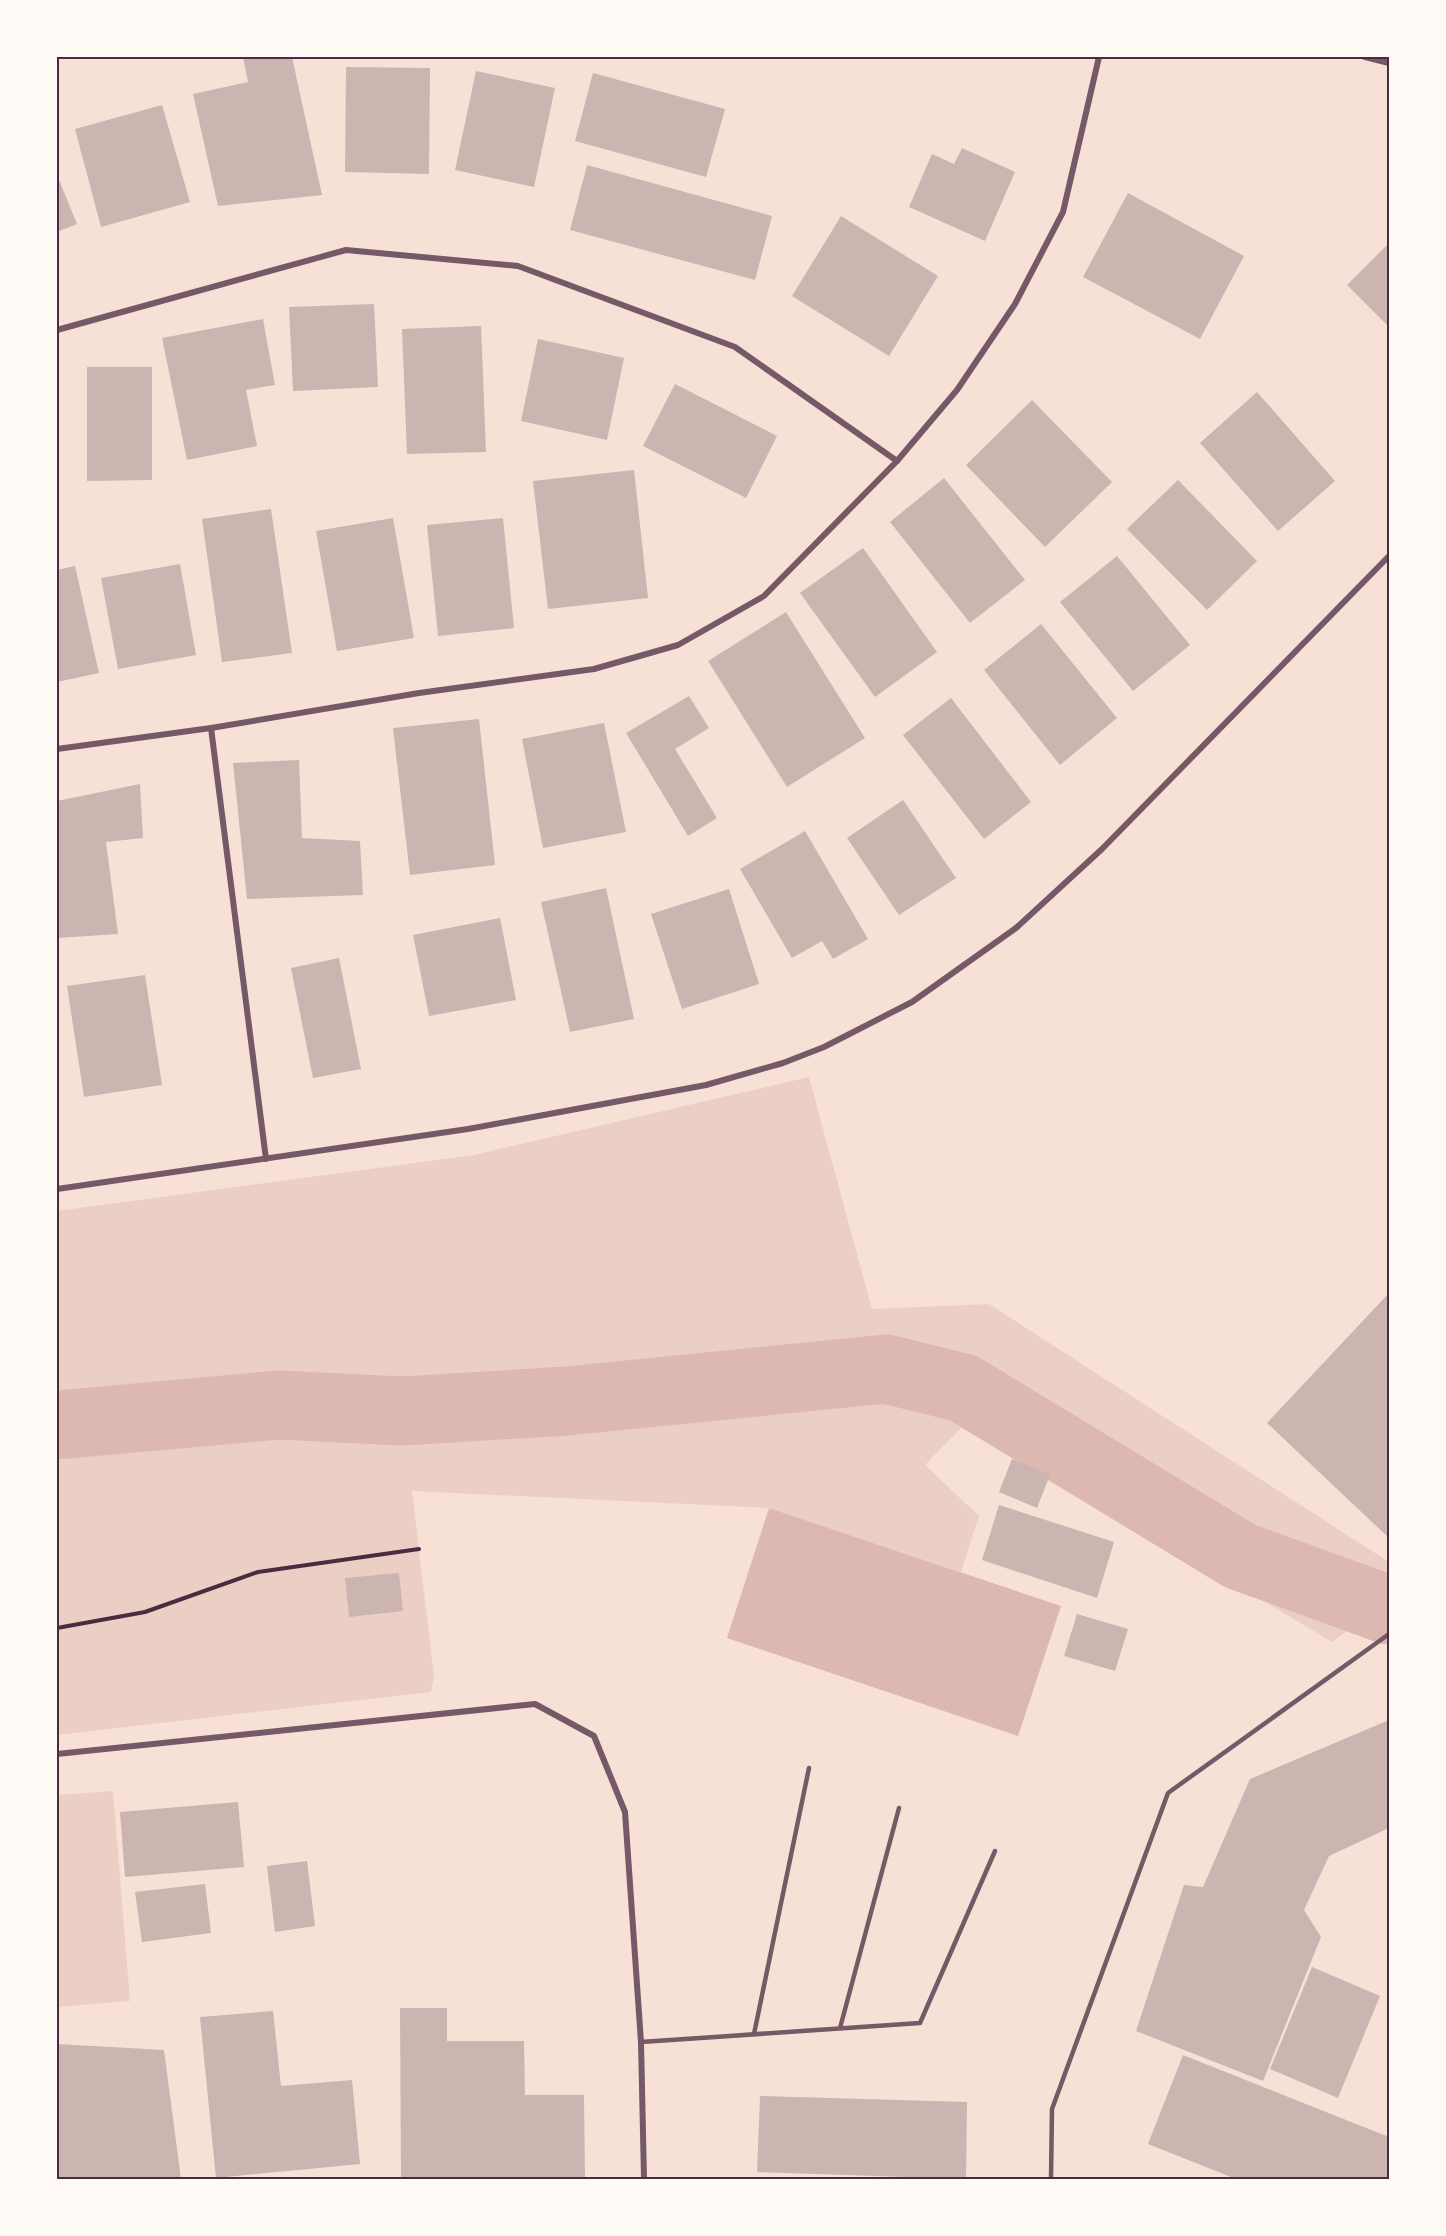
<svg xmlns="http://www.w3.org/2000/svg" width="1446" height="2236" font-family="'Times New Roman',serif">
  <style>
    .green { fill: #ebcfc5 }
    .water { fill: #dcb8b0 }
    .lines { fill: none; stroke-linecap: round; stroke-linejoin: round }
    .river { stroke: #dcb8b0; stroke-width: 69 }
    .building { fill: #ccb4b1 }
    .path { stroke: #4a2c40; stroke-width: 4 }
    .service { stroke: #755966; stroke-width: 4.5 }
    .minor { stroke: #755966; stroke-width: 6 }
    .neatline { fill: none; stroke: #4a2c40; stroke-width: 2 }
  </style>
  <rect width="100%" height="100%" fill="#f7e1d7"/>
  <g class="green">
    <path d="M809 1077 872 1309 989 1304 1389 1562V1601L1332 1642 967 1422 925 1465 979 1516 961 1572 769 1508 412 1491 434 1676 431 1692 57 1735V1211L474 1155Z"/>
    <path d="M113 1791 130 2001 57 2007V1795Z"/>
  </g>
  <path class="water" d="M769 1508 1061 1606 1018 1736 727 1638Z"/>
  <g class="lines">
    <path class="river" d="M57 1425 279 1405 402 1411 567 1401 886 1369 963 1388 1240 1556 1389 1610"/>
  </g>
  <g class="building">
    <path d="M243 57H292L322 195 218 206 193 94 248 82Z"/>
    <path d="M346 67 430 68 429 174 345 172Z"/>
    <path d="M476 71 555 88 534 187 455 170Z"/>
    <path d="M593 73 725 109 706 177 575 141Z"/>
    <path d="M162 105 190 202 101 227 75 129Z"/>
    <path d="M962 148 1015 172 985 241 909 207 932 154 954 164Z"/>
    <path d="M587 165 772 216 755 280 570 230Z"/>
    <path d="M57 175 77 224 57 232Z"/>
    <path d="M1128 193 1244 256 1200 339 1083 277Z"/>
    <path d="M841 216 938 276 889 356 792 296Z"/>
    <path d="M1389 243V327L1347 285Z"/>
    <path d="M374 304 378 387 293 391 289 307Z"/>
    <path d="M263 319 275 385 246 390 257 446 187 460 162 338Z"/>
    <path d="M481 326 486 452 407 454 402 329Z"/>
    <path d="M538 339 624 358 607 440 521 421Z"/>
    <path d="M87 367H152V480L87 481Z"/>
    <path d="M675 384 777 436 746 498 643 446Z"/>
    <path d="M1257 392 1335 481 1278 531 1200 443Z"/>
    <path d="M1032 400 1112 482 1045 547 966 465Z"/>
    <path d="M634 470 648 598 548 609 533 481Z"/>
    <path d="M944 478 1025 580 970 623 890 522Z"/>
    <path d="M1178 480 1257 561 1207 610 1127 529Z"/>
    <path d="M271 509 292 653 222 662 202 519Z"/>
    <path d="M393 518 414 638 337 651 316 531Z"/>
    <path d="M503 518 514 628 438 636 427 525Z"/>
    <path d="M863 548 937 652 875 697 800 593Z"/>
    <path d="M1117 556 1190 645 1133 691 1060 602Z"/>
    <path d="M180 564 196 655 118 669 101 578Z"/>
    <path d="M75 566 99 673 57 682V570Z"/>
    <path d="M786 612 865 738 787 787 708 661Z"/>
    <path d="M1041 624 1117 718 1060 765 984 670Z"/>
    <path d="M689 696 709 728 675 749 717 818 688 836 626 733Z"/>
    <path d="M951 698 1031 802 984 839 903 735Z"/>
    <path d="M479 719 495 865 410 875 393 728Z"/>
    <path d="M604 723 626 832 543 848 522 739Z"/>
    <path d="M299 760 302 838 360 841 363 895 247 899 233 763Z"/>
    <path d="M140 784 143 838 106 842 118 934 57 938V801Z"/>
    <path d="M903 800 956 878 899 915 847 838Z"/>
    <path d="M805 831 868 939 833 959 822 941 792 958 740 869Z"/>
    <path d="M606 888 634 1019 570 1032 541 902Z"/>
    <path d="M729 889 759 984 682 1009 651 914Z"/>
    <path d="M500 918 516 1000 429 1016 413 935Z"/>
    <path d="M339 958 361 1069 313 1078 291 968Z"/>
    <path d="M145 975 162 1085 84 1097 67 986Z"/>
    <path d="M1389 1293V1538L1267 1423Z"/>
    <path d="M1012 1459 1050 1475 1037 1508 999 1492Z"/>
    <path d="M999 1505 1114 1542 1097 1598 982 1560Z"/>
    <path d="M399 1573 403 1611 349 1617 345 1578Z"/>
    <path d="M1077 1614 1128 1629 1115 1671 1064 1656Z"/>
    <path d="M1389 1720V1828L1329 1856 1304 1910 1321 1937 1263 2081 1136 2031 1184 1885 1203 1887 1250 1779Z"/>
    <path d="M238 1802 244 1867 125 1877 120 1812Z"/>
    <path d="M307 1861 315 1926 275 1932 267 1866Z"/>
    <path d="M205 1884 211 1933 142 1942 135 1892Z"/>
    <path d="M1312 1967 1380 1996 1338 2098 1270 2069Z"/>
    <path d="M400 2008H447V2041H524L525 2095H584L585 2179H401Z"/>
    <path d="M273 2011 281 2086 352 2080 360 2164 216 2178 200 2017Z"/>
    <path d="M57 2044 164 2050 181 2179H57Z"/>
    <path d="M1183 2055 1389 2137V2179H1236L1148 2144Z"/>
    <path d="M760 2096 967 2102 966 2179 757 2172Z"/>
  </g>
  <g class="lines">
    <path class="path" d="M57 1628 145 1612 258 1572 419 1549"/>
    <g class="service">
      <path d="M840 2028 899 1808"/>
      <path d="M754 2034 809 1768"/>
      <path d="M641 2042 920 2023 995 1851"/>
      <path d="M1051 2179 1052 2109 1168 1793 1389 1634"/>
    </g>
    <g class="minor">
      <path d="M1365 57 1389 63"/>
      <path d="M57 330 346 250 518 266 735 347 897 461"/>
      <path d="M211 728 266 1159"/>
      <path d="M57 749 211 728 419 693 594 669 678 645 764 596 897 461 957 390 1015 304 1063 212 1099 57"/>
      <path d="M57 1189 468 1129 706 1085 783 1063 824 1047 912 1002 1016 928 1102 849 1389 556"/>
      <path d="M57 1754 535 1704 594 1736 625 1812 641 2042 644 2179"/>
    </g>
  </g>
  <rect width="1446" height="2236" fill="none" stroke="#fffaf5" stroke-width="117"/>
  <rect x="58" y="58" width="1330" height="2120" class="neatline"/>
</svg>
